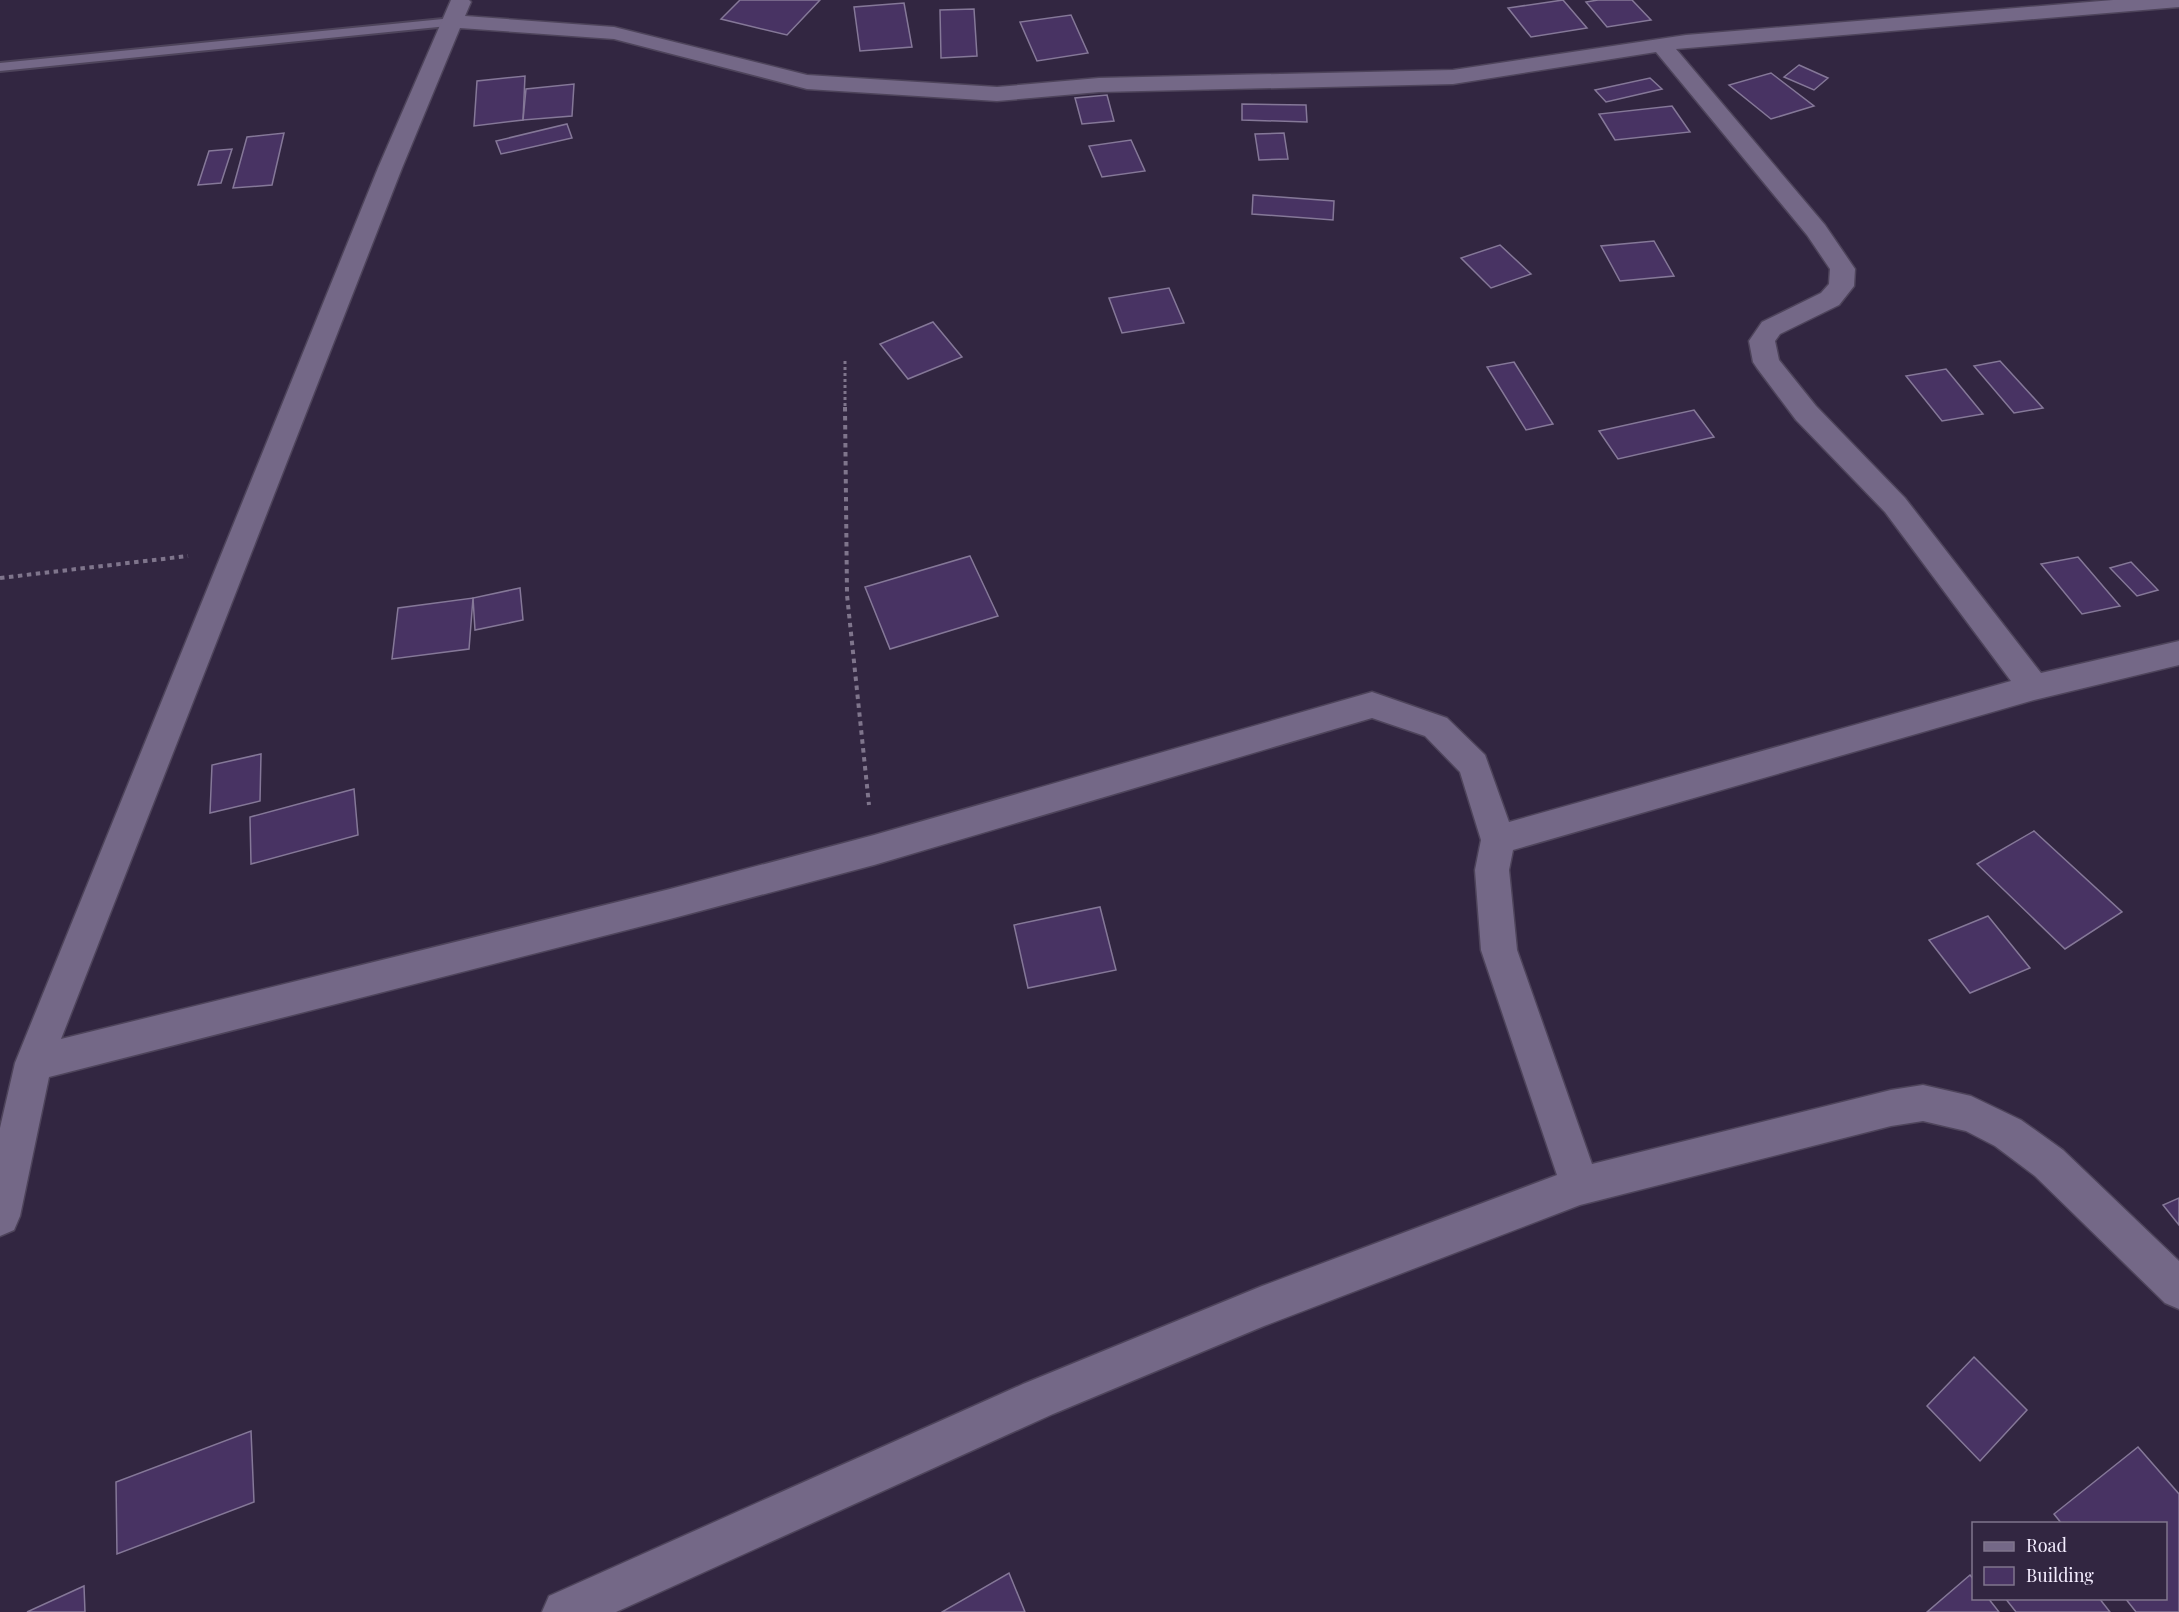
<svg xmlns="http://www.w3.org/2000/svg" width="2179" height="1612" font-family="'Playfair Display',serif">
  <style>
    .building { fill: #483363; stroke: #857898; stroke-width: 1.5 }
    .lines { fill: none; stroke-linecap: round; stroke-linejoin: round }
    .lane-casing { stroke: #4e445b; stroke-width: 4 }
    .street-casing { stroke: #4e445b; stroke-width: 3 }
    .path-far1 { stroke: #7f758c; stroke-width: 3; stroke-dasharray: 3 3; stroke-linecap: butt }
    .path { stroke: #7f758c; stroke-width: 4; stroke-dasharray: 4.5 4.5; stroke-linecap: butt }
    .lane { fill: #746887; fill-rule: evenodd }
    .street { fill: #746887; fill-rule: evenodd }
  </style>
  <rect width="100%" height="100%" fill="#322641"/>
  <g class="building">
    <path d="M740 0H820L787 35 721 19Z"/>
    <path d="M1563 0 1587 28 1531 37 1508 8Z"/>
    <path d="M1598 0H1632L1651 20 1607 27 1586 2Z"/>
    <path d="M904 3 912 47 860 51 854 7Z"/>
    <path d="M974 9 977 56 941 58 940 10Z"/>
    <path d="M1071 15 1088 53 1037 61 1020 22Z"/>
    <path d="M1799 65 1828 78 1814 90 1784 77Z"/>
    <path d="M1771 73 1814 106 1771 119 1729 85Z"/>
    <path d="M525 76 523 120 474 126 477 81Z"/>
    <path d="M1650 78 1662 89 1606 102 1595 90Z"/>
    <path d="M574 84 572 116 523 120 526 89Z"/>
    <path d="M1107 95 1114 121 1082 124 1075 98Z"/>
    <path d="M1242 104 1306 105 1307 122 1242 120Z"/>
    <path d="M1672 106 1690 132 1615 140 1599 114Z"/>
    <path d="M567 124 572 138 501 154 496 141Z"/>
    <path d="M284 133 272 185 233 188 247 137Z"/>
    <path d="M1284 133 1288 159 1259 160 1255 134Z"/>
    <path d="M1131 140 1145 171 1102 177 1089 146Z"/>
    <path d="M232 149 221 183 198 185 209 151Z"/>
    <path d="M1253 195 1334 201 1333 220 1252 214Z"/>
    <path d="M1654 241 1674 276 1620 281 1601 246Z"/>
    <path d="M1500 245 1531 274 1491 288 1461 258Z"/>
    <path d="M1169 288 1184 323 1122 333 1109 298Z"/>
    <path d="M933 322 962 357 908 379 880 344Z"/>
    <path d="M2000 361 2043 408 2014 413 1974 366Z"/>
    <path d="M1514 362 1553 424 1526 430 1487 367Z"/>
    <path d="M1946 369 1983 414 1942 421 1906 376Z"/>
    <path d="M1694 410 1714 437 1618 459 1599 431Z"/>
    <path d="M970 556 998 616 890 649 865 587Z"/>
    <path d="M2078 557 2120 606 2082 614 2041 564Z"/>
    <path d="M2131 562 2158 590 2137 596 2110 568Z"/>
    <path d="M520 588 523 620 475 630 473 598Z"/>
    <path d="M473 598 469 649 392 659 398 608Z"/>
    <path d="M261 754 260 801 210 813 212 765Z"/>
    <path d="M354 789 358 835 251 864 250 817Z"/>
    <path d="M2034 831 2122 912 2065 949 1977 864Z"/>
    <path d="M1100 907 1116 970 1028 988 1014 925Z"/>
    <path d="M1988 916 2030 968 1970 993 1929 940Z"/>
    <path d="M2179 1198V1225L2163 1205Z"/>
    <path d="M1974 1357 2027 1410 1980 1461 1927 1406Z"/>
    <path d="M251 1431 254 1502 117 1554 116 1482Z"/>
    <path d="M2138 1447 2179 1494V1612H2136L2125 1598H2166V1524H2062L2054 1514Z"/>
    <path d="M1009 1573 1025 1612H942Z"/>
    <path d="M1970 1575 1974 1580V1598H1988L1999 1612H1927Z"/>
    <path d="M84 1586 85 1612H27Z"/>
    <path d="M2005 1598H2099L2110 1612H2016Z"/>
  </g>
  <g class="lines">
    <g class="lane-casing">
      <path id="lane" d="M453 18 460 22 458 25 0 71V63Z"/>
    </g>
    <g class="street-casing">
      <path id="street" d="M451 0H469L471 2 465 16 614 27 807 75 997 87 1099 78 1453 70 1686 35 2113 0H2179V7L1676 49 1825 225 1855 269 1854 286 1839 305 1780 334 1775 341 1779 360 1816 406 1905 498 2041 673 2179 641V665L2034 700 1513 850 1509 870 1517 950 1592 1164 1891 1090 1923 1085 1971 1096 2021 1120 2063 1150 2179 1261V1309L2165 1303 2035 1176 1995 1146 1966 1131 1923 1121 1891 1126 1580 1205 1264 1326 1053 1414 616 1612H542L549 1596 1023 1384 1262 1286 1557 1175 1481 950 1475 870 1481 840 1460 772 1425 736 1372 718 874 865 670 919 49 1077 20 1216 14 1230 0 1236V1128L15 1063 378 168ZM460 28 614 39 807 89 997 101 1099 92 1453 84 1656 52 1807 235 1830 269 1829 284 1821 293 1762 322 1749 341 1753 362 1757 368 1796 420 1885 512 2011 681 1509 822 1485 755 1447 718 1372 692 874 835 670 889 61 1039 402 168Z"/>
    </g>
    <path class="path-far1" d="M845 361V409"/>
    <g class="path">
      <path d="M845 407 847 595 869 805"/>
      <path d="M0 578 188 556"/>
    </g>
    <use href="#lane" class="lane"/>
    <use href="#street" class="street"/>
  </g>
  <rect x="1972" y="1522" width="195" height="78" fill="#322641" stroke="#80768d" stroke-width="1.5"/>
  <rect x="1984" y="1542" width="30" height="9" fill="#746887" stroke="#80768d" stroke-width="1.5"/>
  <text x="2026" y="1552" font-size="18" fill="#f4edff">Road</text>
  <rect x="1984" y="1567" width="30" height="18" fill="#483363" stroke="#80768d" stroke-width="1.5"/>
  <text x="2026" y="1582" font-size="18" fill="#f4edff">Building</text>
</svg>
